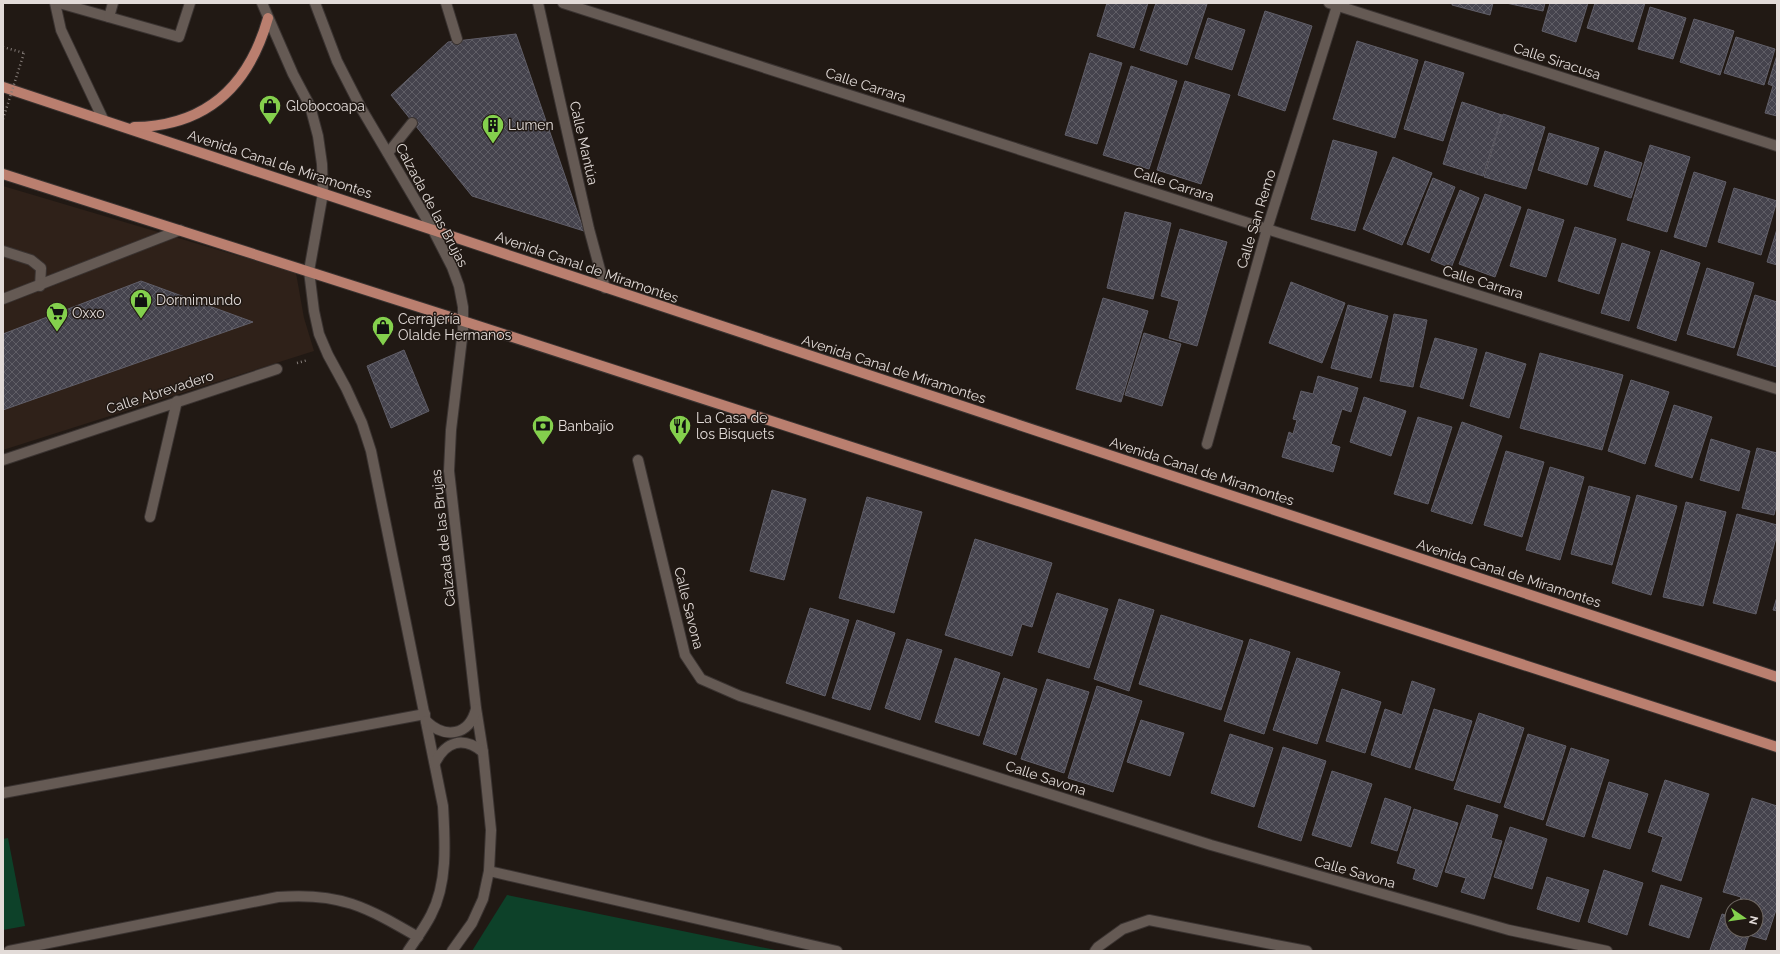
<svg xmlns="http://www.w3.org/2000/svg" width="1780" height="954" font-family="Raleway,sans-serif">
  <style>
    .built { fill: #2f2119 }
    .park { fill: #0d4129 }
    .building { fill: url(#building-cross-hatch); stroke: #605e68 }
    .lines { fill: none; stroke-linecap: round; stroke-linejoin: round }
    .service-casing { stroke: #3a3331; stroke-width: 12 }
    .minor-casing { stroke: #3a3331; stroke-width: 12 }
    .tertiary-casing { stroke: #3a3331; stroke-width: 12 }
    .primary-casing { stroke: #3a3331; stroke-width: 12 }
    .path { stroke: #857d79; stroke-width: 2.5; stroke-dasharray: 1 3; stroke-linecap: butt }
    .service { stroke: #655a54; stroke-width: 10 }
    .minor { stroke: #655a54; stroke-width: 10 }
    .tertiary { stroke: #655a54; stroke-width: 10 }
    .primary { stroke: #ba7f6f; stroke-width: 10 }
    .path-bridge { stroke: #857d79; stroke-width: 2.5; stroke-dasharray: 1 3; stroke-linecap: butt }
    .labels { text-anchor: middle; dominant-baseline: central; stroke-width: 3; stroke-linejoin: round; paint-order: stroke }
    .street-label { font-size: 14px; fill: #e2dbd8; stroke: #211914 }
    .poi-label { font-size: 14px; fill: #e2dbd8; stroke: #211914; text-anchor: start }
  </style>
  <defs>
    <pattern id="building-cross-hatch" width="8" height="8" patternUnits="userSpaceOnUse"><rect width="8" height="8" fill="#45434d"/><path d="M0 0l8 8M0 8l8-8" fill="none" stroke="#605e66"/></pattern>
  </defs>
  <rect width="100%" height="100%" fill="#211914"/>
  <path class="built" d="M3 186 296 273 304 318 314 351 3 450Z"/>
  <g class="park">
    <path d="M8 838 25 926 3 930V839Z"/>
    <path d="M507 895 780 951H472Z"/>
  </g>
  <g class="building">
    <path d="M1107 3H1148L1134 48 1097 36Z"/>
    <path d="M1156 3 1207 4 1187 65 1140 50Z"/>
    <path d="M1452 3H1493L1490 15 1452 5Z"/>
    <path d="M1506 3H1545L1543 11Z"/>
    <path d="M1550 3H1588L1576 42 1542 31Z"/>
    <path d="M1595 3H1645L1633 42 1587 28Z"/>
    <path d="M1650 7 1686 18 1673 59 1638 49Z"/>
    <path d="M1265 11 1312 26 1285 111 1238 95Z"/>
    <path d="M1208 18 1245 30 1232 70 1195 58Z"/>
    <path d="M1694 19 1734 31 1720 75 1680 62Z"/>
    <path d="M516 34 584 231 472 196 391 95 448 42Z"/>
    <path d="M1736 37 1775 49 1764 85 1724 73Z"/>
    <path d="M1357 41 1418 60 1395 138 1333 119Z"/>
    <path d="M1090 53 1122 63 1097 144 1065 135Z"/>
    <path d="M1777 55V116L1765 113 1773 86 1768 84Z"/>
    <path d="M1425 61 1464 73 1443 141 1404 129Z"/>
    <path d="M1131 66 1177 81 1149 169 1103 155Z"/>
    <path d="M1185 81 1230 95 1201 184 1157 170Z"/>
    <path d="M1462 102 1502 115 1483 176 1443 164Z"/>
    <path d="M1503 114 1545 127 1526 189 1484 177Z"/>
    <path d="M1549 133 1599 148 1587 185 1538 170Z"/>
    <path d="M1333 140 1377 152 1355 231 1311 219Z"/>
    <path d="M1650 145 1690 157 1667 232 1627 220Z"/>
    <path d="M1605 151 1642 163 1631 198 1594 186Z"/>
    <path d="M1393 157 1432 173 1402 245 1363 229Z"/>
    <path d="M1694 172 1726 182 1706 247 1674 237Z"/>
    <path d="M1433 178 1455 187 1429 253 1407 244Z"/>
    <path d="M1734 188 1777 201 1761 255 1718 242Z"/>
    <path d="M1460 190 1479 198 1451 268 1431 260Z"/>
    <path d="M1485 194 1521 207 1495 277 1459 264Z"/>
    <path d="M1528 209 1564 220 1546 277 1510 266Z"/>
    <path d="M1125 212 1171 223 1153 299 1107 288Z"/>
    <path d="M1575 227 1616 239 1599 294 1558 281Z"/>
    <path d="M1180 229 1227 242 1197 346 1169 338 1179 301 1161 296Z"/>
    <path d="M1777 229V265L1767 262Z"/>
    <path d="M1622 243 1650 252 1629 321 1601 313Z"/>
    <path d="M1661 250 1700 263 1676 341 1637 328Z"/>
    <path d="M1707 268 1754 283 1734 348 1687 334Z"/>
    <path d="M141 281 253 322 3 410V334Z"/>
    <path d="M1291 282 1345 303 1322 363 1269 343Z"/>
    <path d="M1755 295 1777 302V367L1737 355Z"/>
    <path d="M1103 298 1148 311 1121 402 1076 389Z"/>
    <path d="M1348 305 1388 316 1371 378 1331 368Z"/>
    <path d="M1394 314 1427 320 1413 387 1380 381Z"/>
    <path d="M1144 333 1181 344 1162 406 1125 395Z"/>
    <path d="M1435 338 1477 349 1463 399 1420 387Z"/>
    <path d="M404 350 429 411 391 428 367 366Z"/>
    <path d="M1486 352 1526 364 1509 418 1470 406Z"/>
    <path d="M1540 353 1623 375 1602 450 1520 428Z"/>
    <path d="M1318 376 1358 388 1351 412 1342 409 1331 444 1340 447 1333 472 1282 457 1289 432 1293 434 1297 420 1293 419 1301 391 1313 394Z"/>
    <path d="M1631 380 1669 392 1645 464 1608 451Z"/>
    <path d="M1364 397 1406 411 1391 456 1350 442Z"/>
    <path d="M1674 405 1712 417 1692 478 1655 466Z"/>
    <path d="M1418 417 1452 427 1428 504 1394 494Z"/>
    <path d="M1462 422 1502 436 1472 524 1431 511Z"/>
    <path d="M1711 439 1750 451 1739 491 1700 480Z"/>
    <path d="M1757 448 1777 453V502L1774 515 1742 508Z"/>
    <path d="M1506 451 1544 462 1522 537 1484 525Z"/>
    <path d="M1550 467 1584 477 1560 560 1526 550Z"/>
    <path d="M1589 486 1630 497 1612 565 1571 554Z"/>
    <path d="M772 490 806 499 784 580 750 571Z"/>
    <path d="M1637 495 1677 506 1651 595 1612 583Z"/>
    <path d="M867 497 922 512 894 613 839 598Z"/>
    <path d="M1686 502 1726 512 1703 606 1663 597Z"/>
    <path d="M1737 514 1777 525V534L1756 614 1713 603Z"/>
    <path d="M975 539 1052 563 1032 627 1022 624 1012 656 945 635Z"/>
    <path d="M1057 593 1108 609 1089 668 1038 652Z"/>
    <path d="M1777 597V611L1773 610Z"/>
    <path d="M1119 599 1154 610 1129 691 1094 679Z"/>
    <path d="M810 608 849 620 825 696 786 683Z"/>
    <path d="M1161 615 1243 641 1221 710 1139 684Z"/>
    <path d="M857 620 895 633 870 710 832 698Z"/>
    <path d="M907 639 942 650 920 720 885 708Z"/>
    <path d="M1250 639 1290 652 1264 734 1224 721Z"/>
    <path d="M955 658 1000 673 979 736 935 722Z"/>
    <path d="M1297 658 1340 672 1317 744 1273 730Z"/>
    <path d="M1004 678 1037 689 1016 755 983 744Z"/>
    <path d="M1047 679 1089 692 1064 773 1021 759Z"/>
    <path d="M1412 681 1435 689 1410 768 1371 755 1385 709 1402 715Z"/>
    <path d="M1097 686 1142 701 1113 792 1068 778Z"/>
    <path d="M1342 689 1381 702 1365 753 1326 741Z"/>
    <path d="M1434 709 1472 721 1453 781 1415 769Z"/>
    <path d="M1479 713 1524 728 1500 803 1454 789Z"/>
    <path d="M1141 720 1184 733 1170 776 1127 762Z"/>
    <path d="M1230 734 1273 748 1254 807 1211 793Z"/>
    <path d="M1528 734 1566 746 1543 820 1504 807Z"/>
    <path d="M1283 747 1326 761 1301 841 1258 827Z"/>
    <path d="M1571 748 1609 760 1584 837 1546 825Z"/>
    <path d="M1332 771 1372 784 1351 847 1312 835Z"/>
    <path d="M1665 780 1709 794 1681 881 1652 871 1663 837 1648 832Z"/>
    <path d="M1609 782 1648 794 1630 849 1592 837Z"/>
    <path d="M1385 798 1411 807 1397 851 1371 843Z"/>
    <path d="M1752 798 1777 806V907L1766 940 1749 935 1744 951H1713L1710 950 1722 914 1732 917V930H1756V906H1738L1741 897 1723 892Z"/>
    <path d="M1467 805 1498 815 1491 838 1502 841 1484 899 1461 892 1466 878 1445 872Z"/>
    <path d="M1414 809 1458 823 1437 887 1413 879 1416 869 1397 863Z"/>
    <path d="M1510 827 1547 839 1532 889 1494 877Z"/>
    <path d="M1604 870 1643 883 1627 935 1588 922Z"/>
    <path d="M1547 877 1589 890 1579 922 1537 909Z"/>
    <path d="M1661 885 1702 898 1689 938 1649 925Z"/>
  </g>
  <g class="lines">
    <g class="service-casing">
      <g id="service">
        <path d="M55 3 61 30 103 119"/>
        <path d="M59 3 179 37 190 3"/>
        <path d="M446 3 457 39"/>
        <path d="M109 17 113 3"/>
        <path d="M388 153 412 123"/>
        <path d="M3 251 31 260 41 268 40 286"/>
        <path d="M3 299 180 230"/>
      </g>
    </g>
    <g class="minor-casing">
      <g id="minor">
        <path d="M538 3 589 229 605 288"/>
        <path d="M563 3 1267 229 1777 389"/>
        <path d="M1329 3 1777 146"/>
        <path d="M1207 444 1267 229 1338 3"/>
        <path d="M3 460 277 369"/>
        <path d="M638 460 685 655 701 679 740 696 1211 845 1509 930 1607 951"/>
        <path d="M150 517 177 401"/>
        <path d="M3 793 425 714"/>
        <path d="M489 871 837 951"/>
        <path d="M9 951 278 897C340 892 366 907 418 937"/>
        <path d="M1095 951 1098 947 1123 929 1149 920 1307 951"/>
      </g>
    </g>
    <g class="tertiary-casing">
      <g id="tertiary">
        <path d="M262 3 293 74 310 106 318 136 322 164 323 193 309 271 314 311 319 334 328 355 346 388 362 423 371 451 443 806C445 841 448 883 431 915 425 927 416 939 408 951"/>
        <path d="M315 3 337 61 361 108 433 230 452 267 459 286 463 307V330L451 430 449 471 476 708 483 752 491 830 489 871 483 899 472 923 452 951"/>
        <path d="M426 721C445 739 469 736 476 709"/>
        <path d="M435 763C446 741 463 736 483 752"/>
      </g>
    </g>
    <g class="primary-casing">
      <g id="primary">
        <path d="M3 87 1777 677"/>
        <path d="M134 127C207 126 249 85 268 18"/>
        <path d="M3 174 463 321 1777 747"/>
      </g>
    </g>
    <g class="path">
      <path d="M3 47 24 53"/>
      <path d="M297 363 308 360"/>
    </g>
    <use href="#service" class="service"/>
    <use href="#minor" class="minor"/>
    <use href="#tertiary" class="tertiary"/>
    <use href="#primary" class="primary"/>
    <path class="path-bridge" d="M3 119 24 53"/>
  </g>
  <defs>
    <g id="shop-pin" transform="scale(1.15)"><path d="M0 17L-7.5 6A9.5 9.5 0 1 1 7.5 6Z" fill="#84d04d" stroke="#211914"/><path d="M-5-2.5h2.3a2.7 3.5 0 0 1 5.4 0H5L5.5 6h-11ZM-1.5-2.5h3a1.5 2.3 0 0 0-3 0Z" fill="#111"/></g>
    <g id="building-pin" transform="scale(1.15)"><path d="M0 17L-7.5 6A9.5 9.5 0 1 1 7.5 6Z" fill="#84d04d" stroke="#211914"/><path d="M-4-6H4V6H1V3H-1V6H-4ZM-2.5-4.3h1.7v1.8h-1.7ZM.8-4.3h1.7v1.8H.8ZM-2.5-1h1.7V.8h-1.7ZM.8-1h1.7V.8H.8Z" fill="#111"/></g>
    <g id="supermarket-pin" transform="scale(1.15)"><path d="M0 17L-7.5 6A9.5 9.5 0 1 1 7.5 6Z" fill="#84d04d" stroke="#211914"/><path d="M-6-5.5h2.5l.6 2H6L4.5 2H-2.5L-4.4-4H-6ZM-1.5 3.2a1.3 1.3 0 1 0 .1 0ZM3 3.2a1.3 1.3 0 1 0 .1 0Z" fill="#111"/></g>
    <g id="bank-pin" transform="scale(1.15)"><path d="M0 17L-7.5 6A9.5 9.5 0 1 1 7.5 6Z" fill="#84d04d" stroke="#211914"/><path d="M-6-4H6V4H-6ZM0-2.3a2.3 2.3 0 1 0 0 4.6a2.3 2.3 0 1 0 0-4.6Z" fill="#111"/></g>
    <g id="restaurant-pin" transform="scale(1.15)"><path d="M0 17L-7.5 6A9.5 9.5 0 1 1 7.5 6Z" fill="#84d04d" stroke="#211914"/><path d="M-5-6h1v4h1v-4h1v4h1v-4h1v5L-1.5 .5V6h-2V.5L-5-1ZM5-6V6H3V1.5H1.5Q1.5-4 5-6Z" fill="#111"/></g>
  </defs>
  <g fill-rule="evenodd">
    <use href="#shop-pin" x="270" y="106"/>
    <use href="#building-pin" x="493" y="125"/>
    <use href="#shop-pin" x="141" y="300"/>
    <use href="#supermarket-pin" x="57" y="313"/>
    <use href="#shop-pin" x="383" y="327"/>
    <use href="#bank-pin" x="543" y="426"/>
    <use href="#restaurant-pin" x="680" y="426"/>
  </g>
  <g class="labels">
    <g class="street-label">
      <text transform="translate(1557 61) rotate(18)">Calle Siracusa</text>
      <text transform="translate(866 85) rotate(18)">Calle Carrara</text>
      <text transform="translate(584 143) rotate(77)">Calle Mantúa</text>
      <text transform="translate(280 164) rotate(18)">Avenida Canal de Miramontes</text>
      <text transform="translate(1174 184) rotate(18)">Calle Carrara</text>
      <text transform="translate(432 205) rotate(62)">Calzada de las Brujas</text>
      <text transform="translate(1256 219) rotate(-73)">Calle San Remo</text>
      <text transform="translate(587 267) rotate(19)">Avenida Canal de Miramontes</text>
      <text transform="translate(1483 282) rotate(17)">Calle Carrara</text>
      <text transform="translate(894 369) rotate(18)">Avenida Canal de Miramontes</text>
      <text transform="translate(160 392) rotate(-18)">Calle Abrevadero</text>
      <text transform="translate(1202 471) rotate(18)">Avenida Canal de Miramontes</text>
      <text transform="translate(443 538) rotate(-96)">Calzada de las Brujas</text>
      <text transform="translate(1509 573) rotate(18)">Avenida Canal de Miramontes</text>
      <text transform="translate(689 608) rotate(76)">Calle Savona</text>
      <text transform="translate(1046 778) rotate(18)">Calle Savona</text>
      <text transform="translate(1355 872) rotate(16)">Calle Savona</text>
    </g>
    <g class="poi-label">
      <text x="286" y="106">Globocoapa</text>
      <text x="508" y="125">Lumen</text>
      <text x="156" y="300">Dormimundo</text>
      <text x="72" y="313">Oxxo</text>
      <text x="398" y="319">Cerrajería<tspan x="398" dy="16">Olalde Hermanos</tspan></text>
      <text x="696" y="418">La Casa de<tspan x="696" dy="16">los Bisquets</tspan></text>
      <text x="558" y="426">Banbajío</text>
    </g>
  </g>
  <rect width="1780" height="954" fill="none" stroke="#e2dbd8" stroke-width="8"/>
  <g transform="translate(1744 918) rotate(103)"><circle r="19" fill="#211914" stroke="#6e6762"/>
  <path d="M0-3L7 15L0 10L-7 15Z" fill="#84d04d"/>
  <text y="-6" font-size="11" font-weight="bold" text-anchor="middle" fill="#e2dbd8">N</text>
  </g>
</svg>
